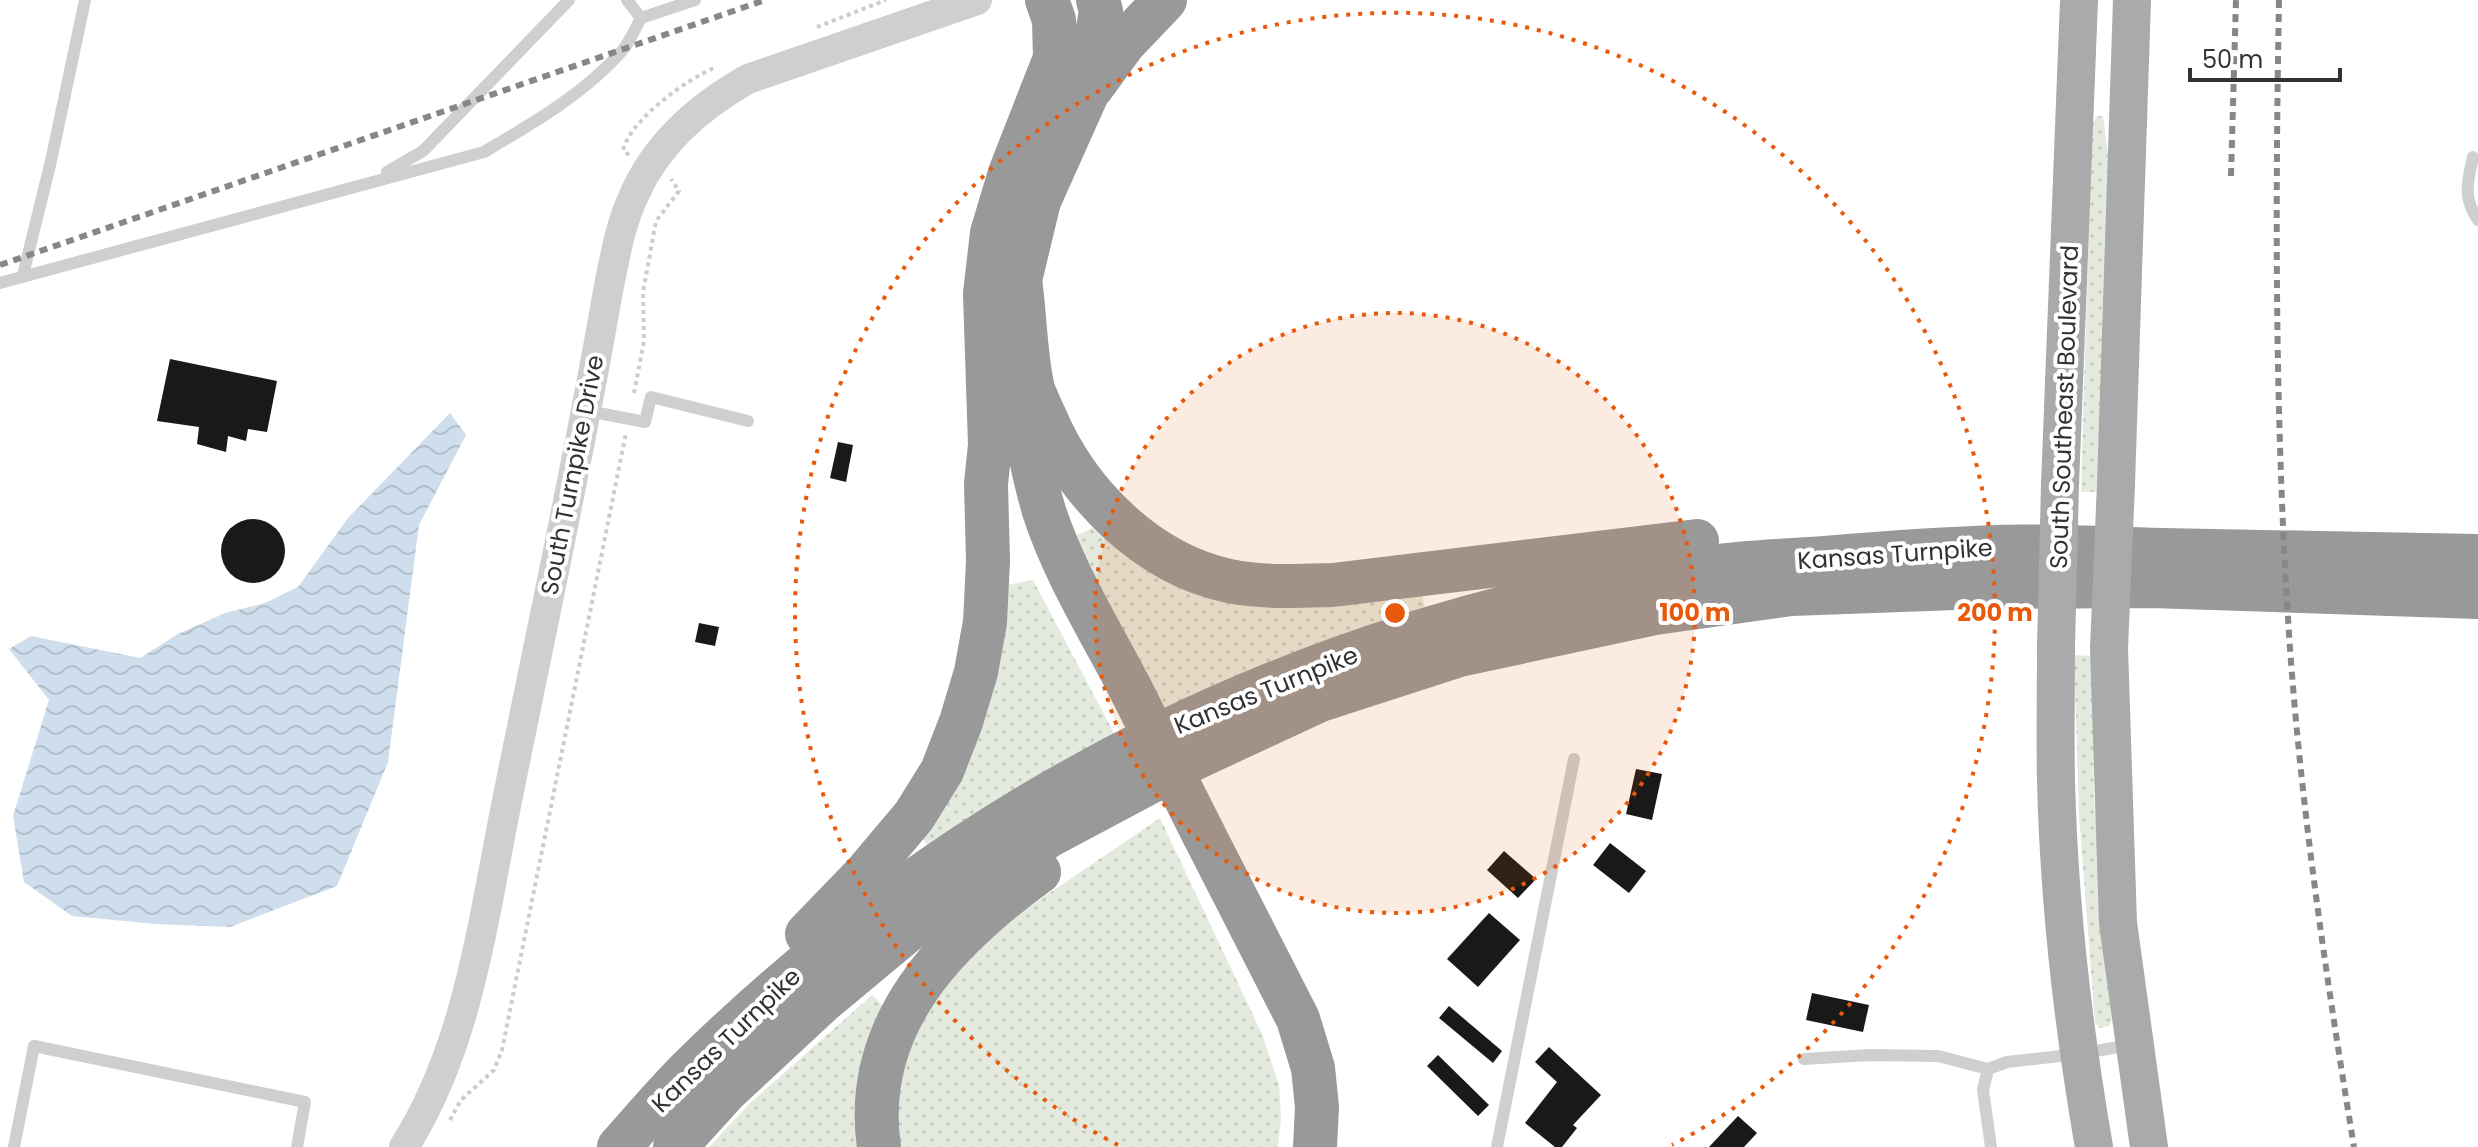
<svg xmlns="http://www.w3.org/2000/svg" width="2478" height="1147" font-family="Poppins,sans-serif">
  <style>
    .grass { fill: url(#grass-dots) }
    .water { fill: url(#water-waves) }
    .building { fill: #191919 }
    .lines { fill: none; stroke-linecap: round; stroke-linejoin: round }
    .path { stroke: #ccc; stroke-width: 4; stroke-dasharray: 4 4; stroke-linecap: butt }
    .service { stroke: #cfcfcf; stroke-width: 12 }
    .tertiary { stroke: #cfcfcf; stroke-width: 30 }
    .primary { stroke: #aaa; stroke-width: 38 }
    .motorway { stroke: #999; stroke-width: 44 }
    .rail { stroke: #878787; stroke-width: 6; stroke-dasharray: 8 6; stroke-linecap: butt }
    .primary-bridge { stroke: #aaa; stroke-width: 38 }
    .motorway-bridge { stroke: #999; stroke-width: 44 }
    .ring { fill: none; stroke: #e8590c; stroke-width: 4; stroke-dasharray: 4 8 }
    .labels { text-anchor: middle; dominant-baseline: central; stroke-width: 8; stroke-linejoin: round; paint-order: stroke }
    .street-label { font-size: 24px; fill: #323232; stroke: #fff }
    .centre { fill: #e8590c; stroke: #fff; stroke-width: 4 }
    .ring-label { font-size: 24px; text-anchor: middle; font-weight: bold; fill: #e8590c; stroke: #fff; stroke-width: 8; stroke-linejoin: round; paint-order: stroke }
  </style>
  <defs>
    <pattern id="grass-dots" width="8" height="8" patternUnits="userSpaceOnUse" patternTransform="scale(2)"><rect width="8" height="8" fill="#e4ebde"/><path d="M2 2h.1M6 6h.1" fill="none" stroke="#c4cabf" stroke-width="1.8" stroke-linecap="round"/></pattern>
    <pattern id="water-waves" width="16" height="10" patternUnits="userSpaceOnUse" patternTransform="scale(2)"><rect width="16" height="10" fill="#cedeec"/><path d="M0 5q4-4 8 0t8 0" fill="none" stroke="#b1bfcb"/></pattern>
  </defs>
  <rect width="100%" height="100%" fill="#fff"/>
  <g class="grass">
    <path d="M2097 116H2103L2108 155 2105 352 2098 492H2081L2092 125Z"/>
    <path d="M1099 525 1137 558 1422 590 1425 613 1154 721 1068 539Z"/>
    <path d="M1033 580 1117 739 930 849 917 831 996 587Z"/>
    <path d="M2074 655 2092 656 2094 800 2112 1021 2109 1026 2100 1028 2095 1023 2079 815Z"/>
    <path d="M1160 818 1262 1034 1279 1085 1281 1118 1278 1147H892L891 1097 919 1015 980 947 1032 905Z"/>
    <path d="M872 995 888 1011 861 1147H709L749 1104Z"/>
  </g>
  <path class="water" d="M450 413 466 435 419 525 388 762 337 886 230 927 156 924 72 916 24 882 13 816 49 700 9 649 31 636 140 658 178 634 225 613 265 603 298 587 348 518Z"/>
  <g class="building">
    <path d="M170 359 277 381 267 432 248 429 246 441 228 436 226 452 197 444 199 427 157 421Z"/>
    <path d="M838 442 853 445 846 482 830 478Z"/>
    <circle cx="253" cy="551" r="32"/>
    <path d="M699 623 719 627 715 646 695 642Z"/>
    <path d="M1636 769 1662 774 1652 820 1626 814Z"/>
    <path d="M1610 843 1646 871 1629 893 1593 865Z"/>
    <path d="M1504 851 1536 879 1518 898 1487 870Z"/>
    <path d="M1489 913 1520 940 1478 987 1447 959Z"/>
    <path d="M1812 993 1869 1005 1863 1032 1806 1020Z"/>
    <path d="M1449 1006 1502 1051 1493 1063 1439 1018Z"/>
    <path d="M1549 1047 1601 1095 1573 1125 1577 1128 1562 1147H1555L1525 1123 1557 1082 1535 1062Z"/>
    <path d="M1438 1055 1489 1105 1478 1116 1427 1066Z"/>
    <path d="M1738 1116 1757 1133 1744 1147H1709Z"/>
  </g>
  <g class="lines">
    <g class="path">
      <path d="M817 27 886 0"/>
      <path d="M629 155 623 150C631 119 687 79 716 67"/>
      <path d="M634 393 644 341 643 292 656 221 679 191 671 179"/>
      <path d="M450 1120 461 1100 494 1070 502 1050 626 433"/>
    </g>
    <g class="service">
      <path d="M627 0 641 18"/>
      <path d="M2473 157C2467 183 2463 198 2478 220"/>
      <path d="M387 172 423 151 569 0"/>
      <path d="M23 275 51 161 85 0"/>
      <path d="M0 283 484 152C533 123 584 94 622 51 630 41 635 29 641 18L695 0"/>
      <path d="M588 411 645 422 651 397 748 421"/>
      <path d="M1804 1059 1871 1055 1938 1056 1988 1069"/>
      <path d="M14 1147 34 1046 305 1102 297 1147"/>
      <path d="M1497 1147 1574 759"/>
      <path d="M1991 1147 1983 1090 1988 1069 2007 1062 2078 1054 2130 1045"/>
    </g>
    <path class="tertiary" d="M404 1147C469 1045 483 918 507 801 533 671 561 541 586 410 594 371 601 331 608 291 615 257 620 224 635 193 658 142 700 106 748 79L977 0"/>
    <g class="primary">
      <path d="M2116 484 2132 0"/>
      <path d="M2060 485 2079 0"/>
      <path d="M2056 647C2056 691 2055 736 2056 781 2059 904 2073 1026 2094 1147"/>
      <path d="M2109 648 2118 923 2149 1147"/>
    </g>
    <g class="motorway">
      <path d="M1092 87 1124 43 1165 0"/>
      <path d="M1020 280C1025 314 1025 355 1033 389 1036 398 1041 408 1045 417 1077 493 1146 563 1229 581 1264 588 1298 586 1333 585L1697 541"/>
      <path d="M1020 308V280L1039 201 1086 96 1101 11 1098 0"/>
      <path d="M1020 397C1026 436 1033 474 1044 511 1064 573 1100 630 1130 688"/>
      <path d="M1203 833 1298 1019 1313 1068 1317 1107 1315 1147"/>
      <path d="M807 934 866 873 914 816 942 771 961 722 976 672 985 622 988 561 986 484 990 445 985 294 992 233 1010 173 1055 58 1054 20 1047 0"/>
      <path d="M619 1147C644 1119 668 1090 695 1064 975 791 1316 625 1703 568 1743 562 1785 561 1825 558 1883 553 1941 549 1998 547 2052 545 2107 549 2162 550 2267 552 2373 554 2478 556"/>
      <path d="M675 1147 726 1091 824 1000 920 920 1050 835 1193 759 1320 700 1459 655 1655 613 1791 594 1983 587 2151 586 2478 597"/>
      <path d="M879 1147C861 1024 948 938 1039 872"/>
    </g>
    <g class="rail">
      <path d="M2279 0C2275 216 2275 432 2290 648 2302 816 2327 982 2354 1147"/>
      <path d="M2231 176 2236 0"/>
      <path d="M0 265 765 0"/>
    </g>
    <g class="primary-bridge">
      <path d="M2056 647 2060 485"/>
      <path d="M2109 648 2116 484"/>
    </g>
    <path class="motorway-bridge" d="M1130 688 1203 833"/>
  </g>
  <circle cx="1395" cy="613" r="300" fill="#e8590c" fill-opacity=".12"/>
  <g class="ring">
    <circle cx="1395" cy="613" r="300"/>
    <path d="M1118 1145A600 600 0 1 1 1672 1145"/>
  </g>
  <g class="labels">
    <g class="street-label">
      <text transform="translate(2064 407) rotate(-88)">South Southeast Boulevard</text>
      <text transform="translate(572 475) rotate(-79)">South Turnpike Drive</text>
      <text transform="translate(1895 554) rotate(-4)">Kansas Turnpike</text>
      <text transform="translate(1266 690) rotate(-22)">Kansas Turnpike</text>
      <text transform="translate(726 1040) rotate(-44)">Kansas Turnpike</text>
    </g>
  </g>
  <circle cx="1395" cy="613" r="12" class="centre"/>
  <g class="ring-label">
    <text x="1695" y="621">100 m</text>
    <text x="1995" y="621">200 m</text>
  </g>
  <path d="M2190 68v12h150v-12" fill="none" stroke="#323232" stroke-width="4"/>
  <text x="2202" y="68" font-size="24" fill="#323232" stroke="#ffffff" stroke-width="6" paint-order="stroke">50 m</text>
</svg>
